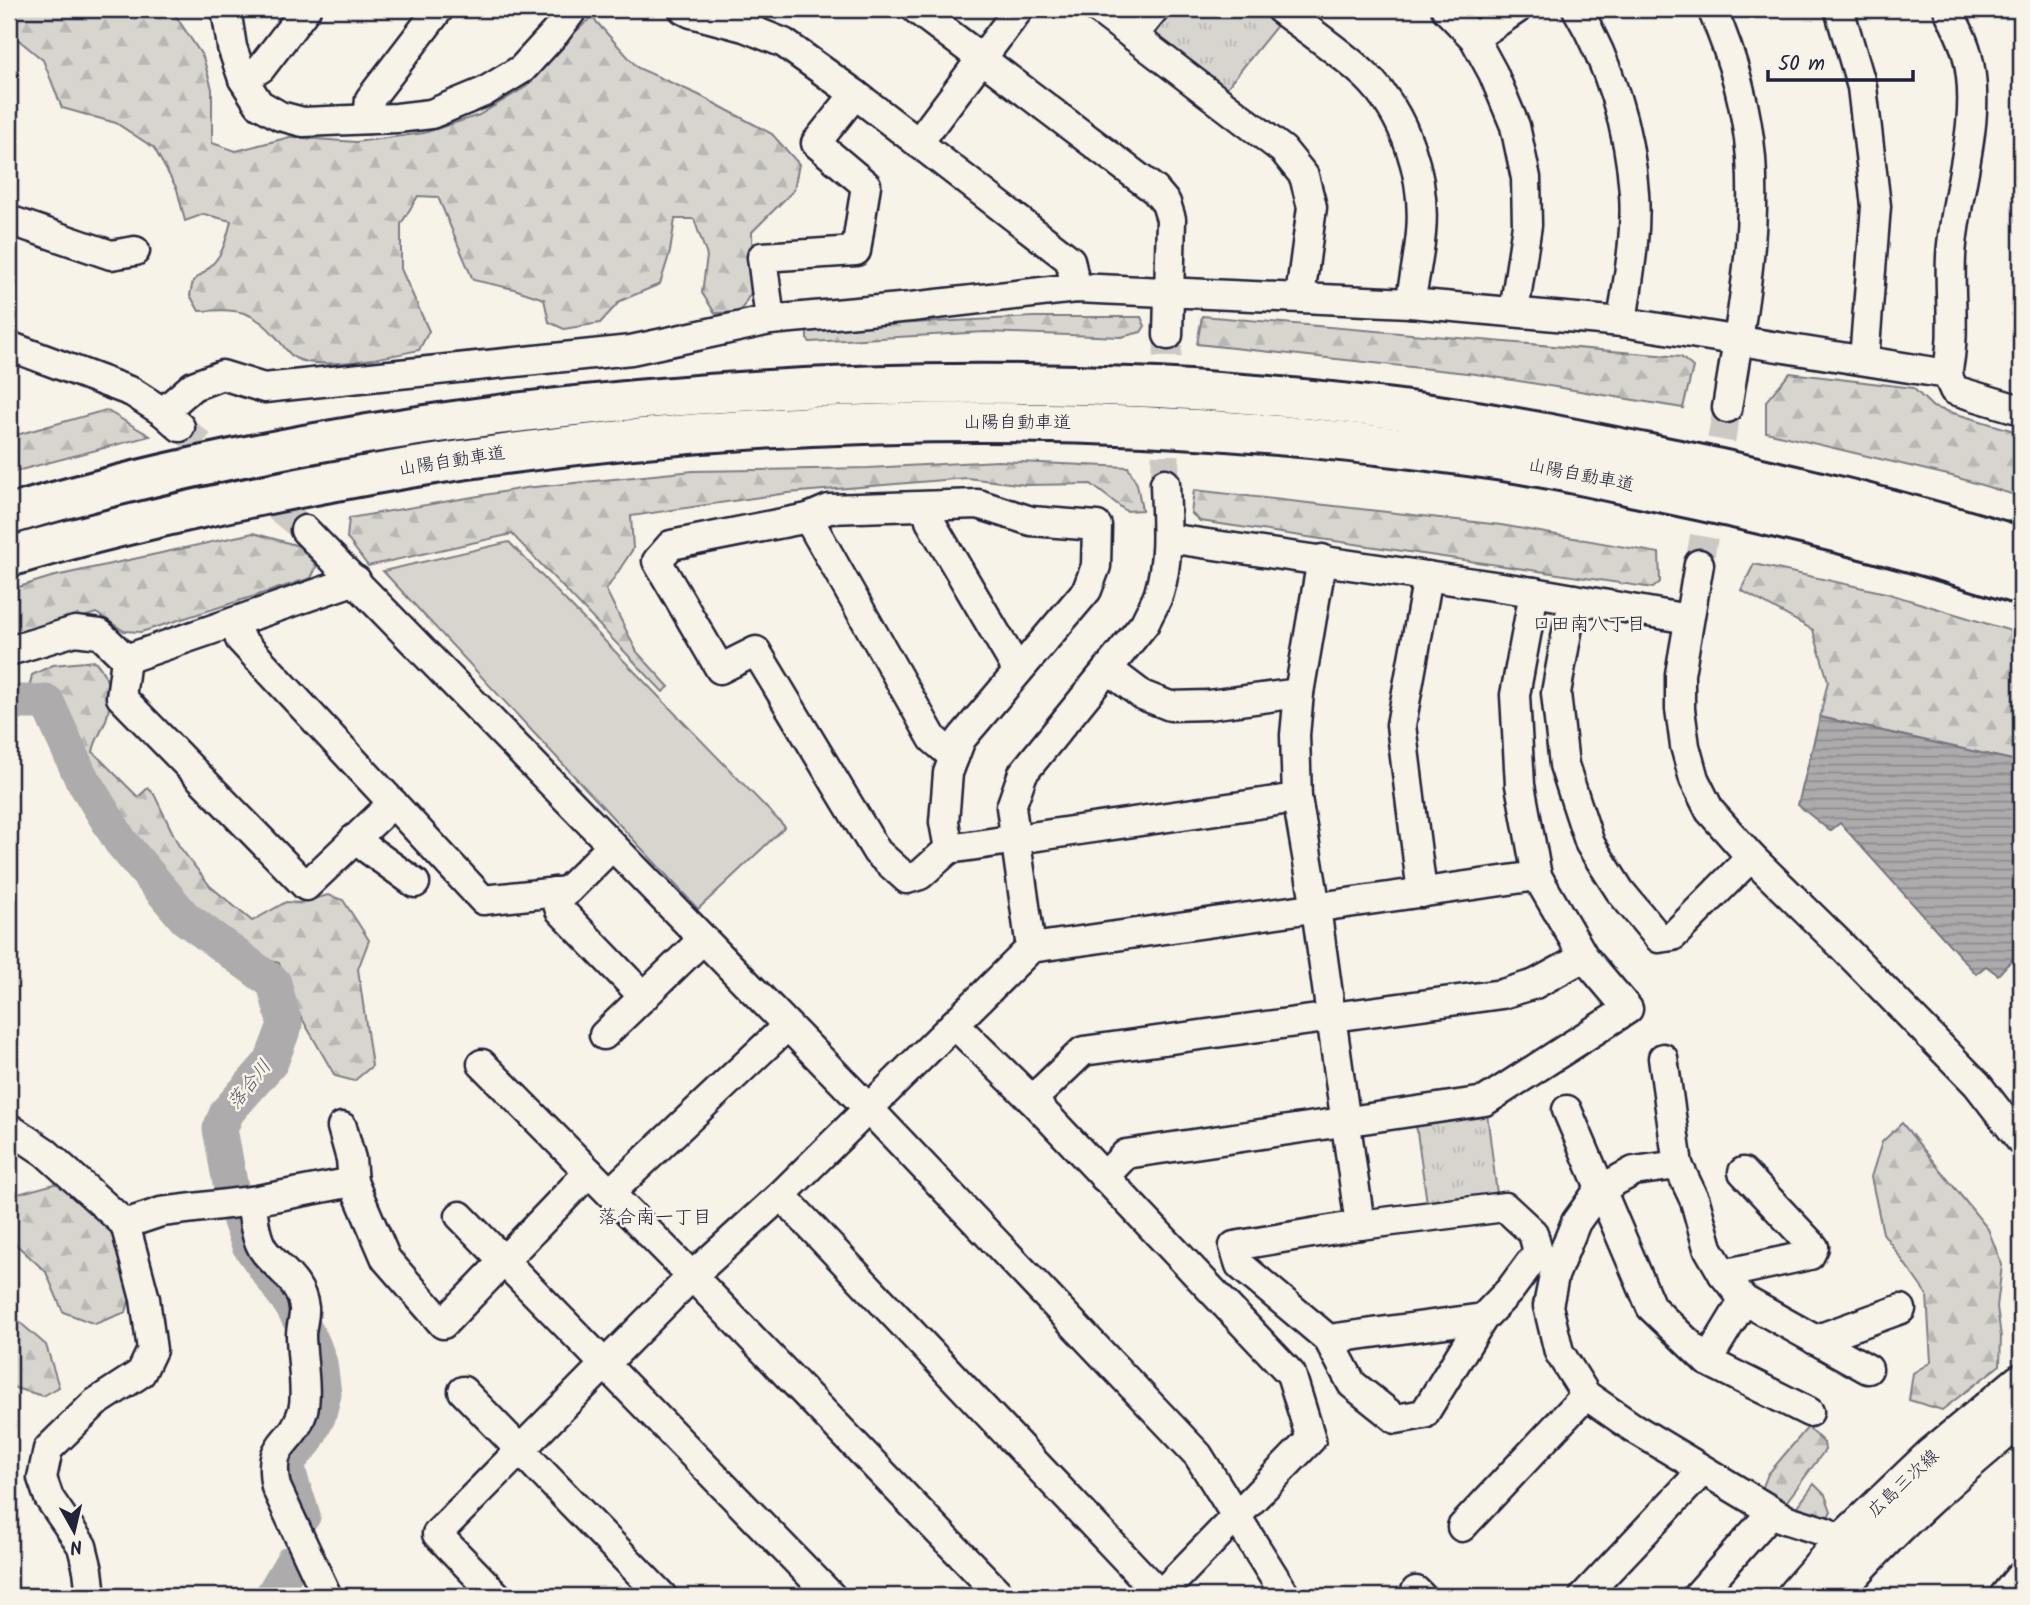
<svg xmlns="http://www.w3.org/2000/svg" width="2030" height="1605" font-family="Kalam,'Klee One',sans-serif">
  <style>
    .green { fill: #d8d5cf; stroke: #7d7c85; stroke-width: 2 }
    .forest { fill: url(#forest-firs); stroke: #7d7c85; stroke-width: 2 }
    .park { fill: url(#park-tufts); stroke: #7d7c85; stroke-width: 2 }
    .water { fill: url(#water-rules); stroke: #76747f; stroke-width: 2 }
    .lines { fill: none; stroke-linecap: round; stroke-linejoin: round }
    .river { stroke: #aeabad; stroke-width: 35 }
    .minor-tunnel { stroke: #ccc9c5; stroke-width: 28; stroke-dasharray: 28 14; stroke-linecap: butt }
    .minor-casing { stroke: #22223b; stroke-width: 33 }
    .major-casing { stroke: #22223b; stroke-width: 42 }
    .highway-casing { stroke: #22223b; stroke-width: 44 }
    .minor { stroke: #f7f3e8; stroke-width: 28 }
    .major { stroke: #f7f3e8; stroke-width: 37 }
    .highway { stroke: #f7f3e8; stroke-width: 38 }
    .labels { text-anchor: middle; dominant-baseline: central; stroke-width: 5; stroke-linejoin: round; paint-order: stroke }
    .street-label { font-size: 18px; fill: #22223b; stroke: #f7f3e8 }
    .neighbourhood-label { font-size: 19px; fill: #22223b; stroke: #f7f3e8 }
    .water-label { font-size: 19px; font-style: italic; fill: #535263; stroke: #f7f3e8 }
  </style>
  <defs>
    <pattern id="forest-firs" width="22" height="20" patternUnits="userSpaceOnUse" patternTransform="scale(1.75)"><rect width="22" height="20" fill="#d8d5cf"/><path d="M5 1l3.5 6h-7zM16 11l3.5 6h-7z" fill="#b9b7b3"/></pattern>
    <pattern id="park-tufts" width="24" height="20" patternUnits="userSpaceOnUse" patternTransform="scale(1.75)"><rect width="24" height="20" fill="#d8d5cf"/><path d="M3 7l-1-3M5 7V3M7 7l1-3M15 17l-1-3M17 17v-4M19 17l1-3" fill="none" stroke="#b9b7b3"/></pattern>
    <pattern id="water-rules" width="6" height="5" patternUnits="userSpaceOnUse" patternTransform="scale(1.75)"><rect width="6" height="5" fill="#aeabad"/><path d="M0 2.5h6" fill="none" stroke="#8d8b8e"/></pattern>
  </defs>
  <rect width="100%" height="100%" fill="#f7f3e8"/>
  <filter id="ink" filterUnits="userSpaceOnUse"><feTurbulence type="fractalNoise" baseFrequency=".0143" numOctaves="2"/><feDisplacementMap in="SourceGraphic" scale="14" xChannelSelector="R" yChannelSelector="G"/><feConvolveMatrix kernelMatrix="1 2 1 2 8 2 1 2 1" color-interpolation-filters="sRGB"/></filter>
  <g filter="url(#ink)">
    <path class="green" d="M509 542 785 827 698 909 383 571Z"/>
    <g class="forest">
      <path d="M9 9H171L203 57 212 89V143L236 151 290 137 356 142 424 133 479 115 524 88 563 43 592 17 638 68 699 95 772 134 799 164 794 190 752 232 753 289 740 312 715 313 702 293 707 256 694 219H675L670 252 660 284 620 301 600 323 564 329 549 322 544 299 514 289 473 280 438 197 418 196 401 224V269L429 331 419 350C389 356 321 372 295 358 288 354 282 344 277 338 252 308 235 309 199 311L190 295 193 281C219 262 224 252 231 221L204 214 185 221 177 189 154 148 116 123 62 108 43 60 9 32Z"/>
      <path d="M1202 316 1681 357 1693 367 1683 408 1476 374 1197 344Z"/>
      <path d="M1034 317H1141L1145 326 1141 332 1121 337 985 332 810 342 807 339V332L829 327Z"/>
      <path d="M1790 373 1913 388 1933 407 2021 433V497L1952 476 1766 432V401Z"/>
      <path d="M106 410 150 436 9 473V437Z"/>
      <path d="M998 461 1128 467 1137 484 1142 510 1126 511 1091 484 1026 485 967 478 788 493 631 516 633 549 606 590 637 652 669 687 663 692 512 534 368 566 347 538 349 518 525 488 693 471 869 468Z"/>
      <path d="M1194 490 1501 525 1659 553 1660 582 1653 588 1200 521 1191 513Z"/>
      <path d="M253 533 299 546 317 566 311 578 141 632 124 631 96 613 9 640V590L51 577Z"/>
      <path d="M1754 564 1886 593 2021 634V762L1820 717 1828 681 1813 630 1741 590Z"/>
      <path d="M95 661C111 679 113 698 106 720 102 732 95 739 93 752L138 797 148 788 154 794 179 846 210 886 252 921 286 902 299 903 328 895 343 900 369 940 358 969 372 1066 354 1081 335 1076 289 996 279 963 255 956 226 954 189 918 166 884 133 846 85 771 54 700 28 693 32 675 53 665Z"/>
      <path d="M1902 1123 1988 1229 2002 1265 1997 1307 2001 1337 2000 1365 1942 1410 1909 1400 1913 1373 1931 1362 1927 1295 1883 1233 1871 1177 1882 1142Z"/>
      <path d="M58 1183 98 1209 119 1239 132 1290 126 1312 95 1324 63 1312 46 1272 9 1238V1191L18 1194Z"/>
      <path d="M9 1303 17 1320 46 1345 59 1387 43 1396 15 1388 9 1381Z"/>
      <path d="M1808 1427 1824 1443 1825 1450 1787 1501 1779 1505 1759 1497 1768 1474Z"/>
      <path d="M1814 1484 1825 1495 1831 1511 1827 1519 1796 1509Z"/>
    </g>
    <g class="park">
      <path d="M1169 9H1260L1279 23 1225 90 1158 42 1156 26Z"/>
      <path d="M1487 1113 1497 1194 1427 1203 1416 1125Z"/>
    </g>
    <path class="water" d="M1820 717 2021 762V950L1998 975 1986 966 1976 974 1840 823 1830 831 1798 805Z"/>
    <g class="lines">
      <g class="river">
        <path d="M9 702H47L80 775 121 842 185 918 274 983 285 1025 271 1062 227 1112 220 1129 230 1183 240 1221 249 1245 292 1306 313 1344 320 1363 324 1394 318 1417 306 1441 288 1461C288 1480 298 1498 303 1516"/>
        <path d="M272 1596 292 1562"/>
      </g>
      <g class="minor-tunnel">
        <path d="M180 427 305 530"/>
        <path d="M1165 483 1168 335"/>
        <path d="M1699 564 1727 408"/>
      </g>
      <g class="minor-casing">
        <g id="minor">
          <path d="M226 9 232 47 243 79 259 104 280 116 303 122 397 118 431 114 484 92 522 69 555 33 573 9"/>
          <path d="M683 9 691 13 744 27 784 43 855 94 1070 260 1076 288"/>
          <path d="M916 9 1155 190 1166 203 1171 219 1168 335"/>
          <path d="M1098 9 1283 150 1304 176 1312 207 1300 297"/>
          <path d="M1280 9C1308 30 1339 51 1365 75 1406 114 1426 178 1421 233 1419 256 1414 280 1410 303"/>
          <path d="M1446 9 1474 38 1493 73 1515 126 1526 178 1527 225 1514 312"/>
          <path d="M1577 9C1609 63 1630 130 1634 193 1637 236 1628 279 1622 322"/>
          <path d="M1712 9C1732 55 1747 108 1751 158 1757 241 1740 326 1727 408"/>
          <path d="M1839 9 1862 87 1876 206 1864 360"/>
          <path d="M1133 36 1155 9"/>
          <path d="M1474 38 1517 9"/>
          <path d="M243 79 261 68 306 9"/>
          <path d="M368 119 370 99 439 9"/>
          <path d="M918 143 1019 9"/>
          <path d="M9 220 111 255 135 251"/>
          <path d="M770 320 762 257 856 251 866 185 816 143 855 94"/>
          <path d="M9 346 132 392 163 412 180 427"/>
          <path d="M1947 374C1956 335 1949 296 1951 256 1955 189 1984 121 1967 54 1963 38 1954 23 1948 9"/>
          <path d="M163 412 193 386 222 375 264 388 631 350 770 320 911 307 1076 288 1410 303 1622 322 1947 374 1954 390 2021 410"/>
          <path d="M978 504 1031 521 1097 526 1096 566 1087 590 961 739 948 773 944 822 949 849 920 875 907 879 877 852 756 651 720 669 657 561 671 545 808 518 829 509Z"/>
          <path d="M928 506 930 521 1018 671"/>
          <path d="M808 518 933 739 954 757"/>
          <path d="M305 530 868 1108 1198 1455 1286 1596"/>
          <path d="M1167 538 1534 592 1688 619"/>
          <path d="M1322 559 1299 693 1295 735 1297 798 1316 908 1360 1225 1505 1207 1533 1233 1538 1252 1510 1290 1483 1318 1424 1414 1396 1419 1352 1384 1328 1339"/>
          <path d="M1699 564 1680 674V709L1685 746 1694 779 1710 811 1751 857 1837 941 1977 1084 2021 1141"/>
          <path d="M1573 599 1556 693 1564 765 1590 844 1620 891 1659 938 1673 936 1751 857"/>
          <path d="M234 622 240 639 483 900 567 891 612 846"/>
          <path d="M9 651 75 631 100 634 126 659 356 580"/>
          <path d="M126 659 121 697 306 886 393 803"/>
          <path d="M1109 670 1142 695 1170 706 1208 705 1299 693"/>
          <path d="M354 839 415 883"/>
          <path d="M949 849 1297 798"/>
          <path d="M554 892 560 910 644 997"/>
          <path d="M1422 893 1401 725 1428 576"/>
          <path d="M1031 948 1011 807 1023 773 1145 623C1149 613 1156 603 1159 593 1170 557 1166 519 1165 483"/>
          <path d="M954 1024 1032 1100 1291 1374 1311 1439 1159 1596"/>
          <path d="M604 1035 702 940"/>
          <path d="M1663 1058 1678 1165"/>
          <path d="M482 1064 692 1276 1001 1596"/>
          <path d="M1032 1100 1083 1051 1502 994 1535 984 1584 957"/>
          <path d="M1567 1110 1651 1307 1707 1361 1809 1412"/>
          <path d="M342 1127 351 1159 353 1182 386 1259 443 1324 589 1172"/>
          <path d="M9 1128 45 1152 125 1224 145 1299 152 1350 141 1373 95 1403 48 1449 42 1478 49 1498 82 1546 88 1570 91 1596"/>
          <path d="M1104 1177 1126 1154 1485 1101 1628 1009 1584 957 1537 876 1520 785 1515 695 1534 592"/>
          <path d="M610 1193 787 1026"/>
          <path d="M781 1195 1160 1595"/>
          <path d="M252 1201C253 1217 255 1239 265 1252 281 1271 301 1282 304 1308 305 1317 301 1326 301 1335 301 1355 308 1393 303 1410 293 1447 266 1439 276 1487L327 1596"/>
          <path d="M460 1216 831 1596"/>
          <path d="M125 1224 161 1212 252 1201 353 1182"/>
          <path d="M1360 1225 1234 1246 1240 1265 1328 1339 1483 1318"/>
          <path d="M1723 1274 1810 1255 1814 1247 1743 1172"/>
          <path d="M1815 1340 1901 1309"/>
          <path d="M1707 1361 1744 1300"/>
          <path d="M463 1391 662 1596"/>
          <path d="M1462 1527 1586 1395"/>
          <path d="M1859 1554 1826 1532 1785 1519 1632 1427 1586 1395 1559 1352 1548 1306 1554 1276 1576 1222 1599 1190 1634 1171 1678 1165 1695 1201 1708 1248 1723 1274 1744 1300 1868 1369"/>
          <path d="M1416 1591 1421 1596"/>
          <path d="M497 1596 437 1534 692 1276 781 1195 1031 948 1537 876"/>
          <path d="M1584 1596 1703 1470"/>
          <path d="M1697 1596 1772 1512"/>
          <path d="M2004 1596 2021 1575"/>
        </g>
      </g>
      <g class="major-casing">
        <g id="major">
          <path d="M1796 1596 1843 1542 1933 1456 2021 1383"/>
          <path d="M1832 1596C1888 1528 1954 1472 2021 1416"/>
        </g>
      </g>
      <g class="highway-casing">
        <g id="highway">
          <path d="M9 515C166 468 328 437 490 416 802 376 1120 371 1431 414 1516 426 1600 444 1684 461 1797 485 1910 512 2021 547"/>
          <path d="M9 557C140 518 274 491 409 468 719 418 1038 408 1350 442 1411 449 1472 455 1533 466 1577 473 1620 484 1664 493 1784 518 1904 547 2021 585"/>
        </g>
      </g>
      <use href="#minor" class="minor"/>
      <use href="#major" class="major"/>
      <use href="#highway" class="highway"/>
    </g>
  </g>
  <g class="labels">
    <g class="street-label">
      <text x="1017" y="423">山陽自動車道</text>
      <text transform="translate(452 462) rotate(-9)">山陽自動車道</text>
      <text transform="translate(1581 476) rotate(11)">山陽自動車道</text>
      <text transform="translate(1904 1484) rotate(-43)">広島三次線</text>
    </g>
    <g class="neighbourhood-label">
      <text x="1589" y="625">口田南八丁目</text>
      <text x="655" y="1218">落合南一丁目</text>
    </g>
    <g class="water-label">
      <text transform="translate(250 1085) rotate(-51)">落合川</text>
    </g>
  </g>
  <rect width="2030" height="1605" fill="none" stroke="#f7f3e8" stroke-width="35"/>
  <rect x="18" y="18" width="1995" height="1570" fill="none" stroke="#22223b" stroke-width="2.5" filter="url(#ink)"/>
  <g transform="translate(74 1531) rotate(172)" stroke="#f7f3e8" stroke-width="5" paint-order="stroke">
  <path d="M0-5L12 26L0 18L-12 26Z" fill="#22223b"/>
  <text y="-10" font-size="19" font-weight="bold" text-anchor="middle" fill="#22223b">N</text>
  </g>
  <path d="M1768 70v10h145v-10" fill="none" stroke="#22223b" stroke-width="3.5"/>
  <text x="1778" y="70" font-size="21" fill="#22223b" stroke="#f7f3e8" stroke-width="5" paint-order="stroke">50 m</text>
</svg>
